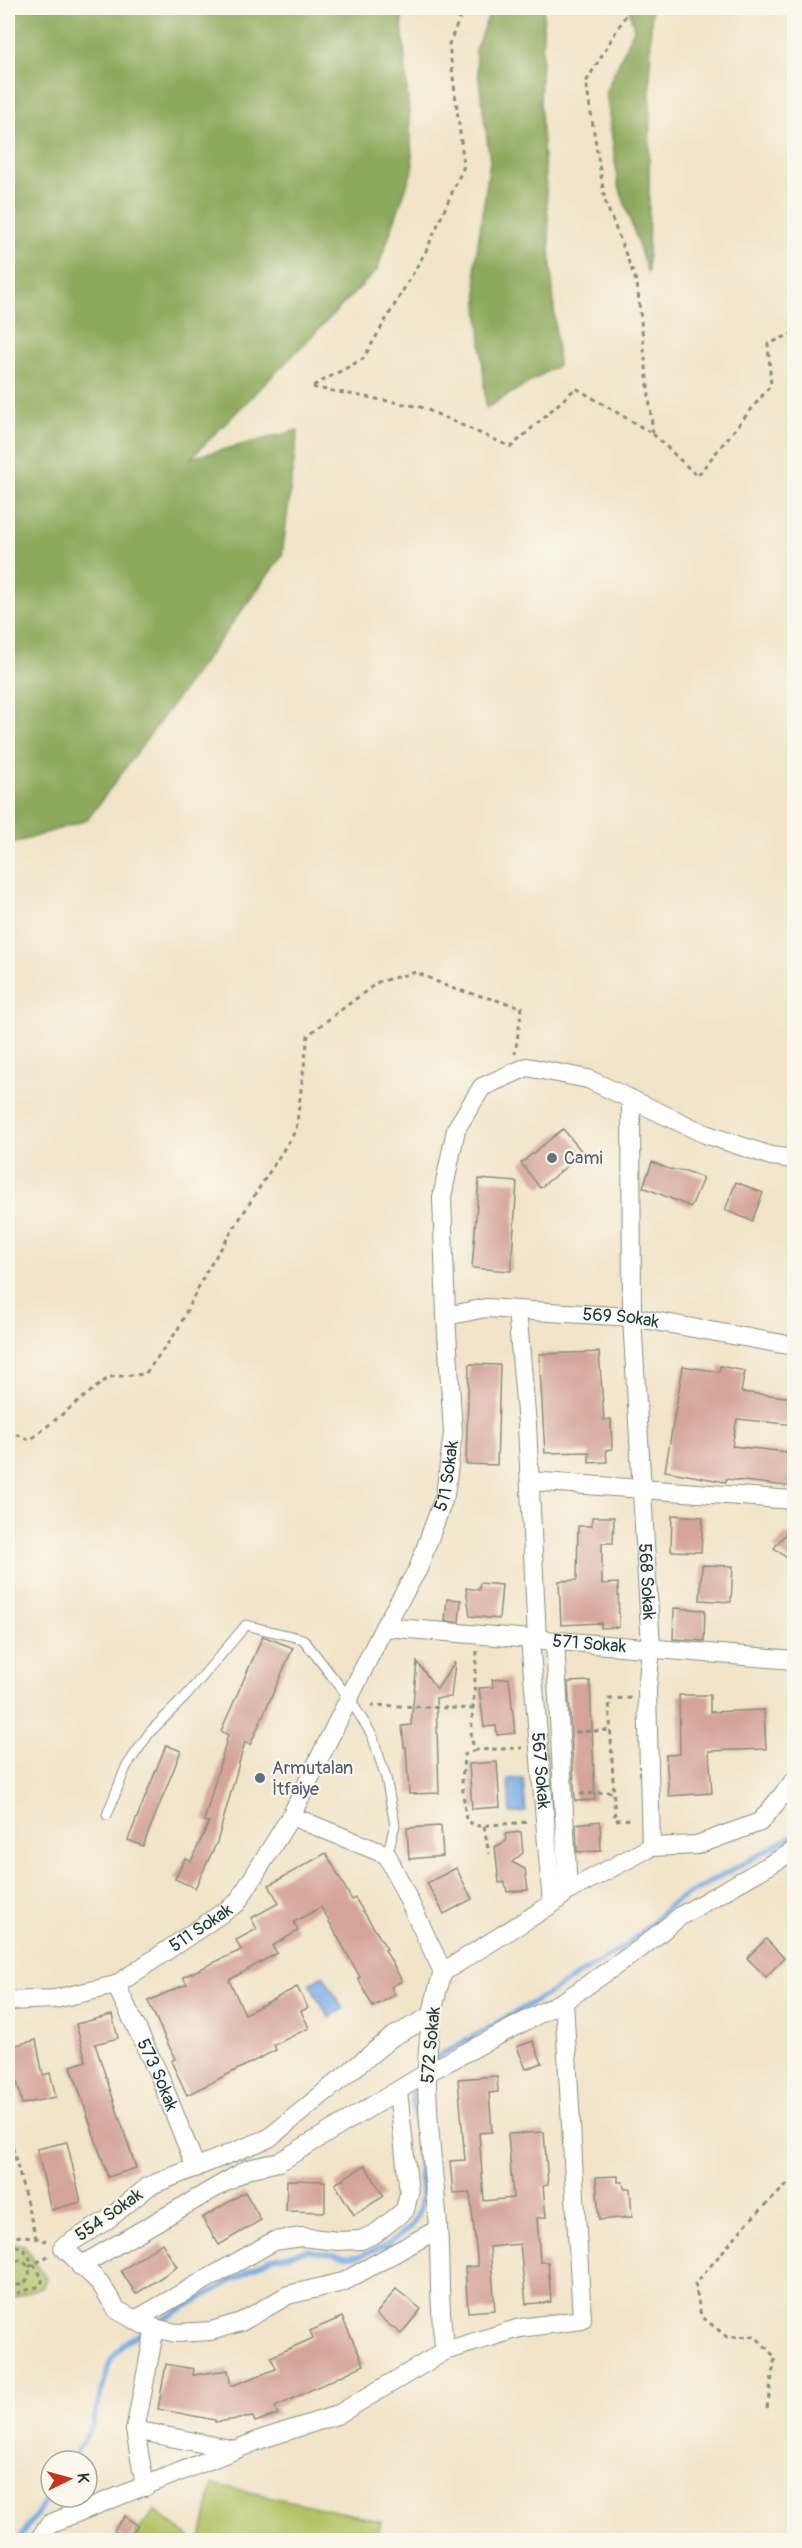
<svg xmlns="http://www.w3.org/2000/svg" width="802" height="2548" font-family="Pangolin,sans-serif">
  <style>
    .green { fill: #b2c366; stroke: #68804d; stroke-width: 1.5 }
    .forest { fill: #8da95b; stroke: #567348; stroke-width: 1.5 }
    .water { fill: #76ace5; stroke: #4a748c; stroke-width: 1.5 }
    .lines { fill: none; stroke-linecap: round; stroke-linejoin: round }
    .stream { stroke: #76ace5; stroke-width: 5 }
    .building { fill: #d4a399 }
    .service-casing { stroke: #88907e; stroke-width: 11 }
    .minor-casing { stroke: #88907e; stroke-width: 20 }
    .path { stroke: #88907e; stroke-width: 3; stroke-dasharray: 4.5 4.5; stroke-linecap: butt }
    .service { stroke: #fff; stroke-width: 9 }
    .minor { stroke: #fff; stroke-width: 18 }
    .worship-dot { fill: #6b7280; stroke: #fbf7ec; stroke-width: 2 }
    .service-dot { fill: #5c6f8a; stroke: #fbf7ec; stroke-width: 2 }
    .labels { text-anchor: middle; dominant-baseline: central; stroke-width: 4.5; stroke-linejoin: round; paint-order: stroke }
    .worship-label { font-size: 18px; fill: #5b616d; stroke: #fbf7ec; text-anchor: start }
    .street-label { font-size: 18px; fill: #1f3d34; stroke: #fbf7ec }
    .service-label { font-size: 18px; fill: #4e5e75; stroke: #fbf7ec; text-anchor: start }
  </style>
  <rect width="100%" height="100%" fill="#fbf7ec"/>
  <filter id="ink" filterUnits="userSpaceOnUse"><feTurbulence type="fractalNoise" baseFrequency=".0167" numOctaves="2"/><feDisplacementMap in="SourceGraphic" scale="12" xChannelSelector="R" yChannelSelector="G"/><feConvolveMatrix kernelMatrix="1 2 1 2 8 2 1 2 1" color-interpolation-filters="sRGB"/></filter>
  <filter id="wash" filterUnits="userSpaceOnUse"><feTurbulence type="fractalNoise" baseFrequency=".008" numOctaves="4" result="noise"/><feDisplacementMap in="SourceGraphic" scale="24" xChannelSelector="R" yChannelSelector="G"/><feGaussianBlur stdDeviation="1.35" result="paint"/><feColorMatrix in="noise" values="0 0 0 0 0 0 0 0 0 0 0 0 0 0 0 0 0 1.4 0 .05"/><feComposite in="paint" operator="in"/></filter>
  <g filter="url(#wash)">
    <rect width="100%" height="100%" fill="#f1e4c8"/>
    <g class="green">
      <path d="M14 2243 24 2245 46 2279 42 2288 8 2300V2247Z"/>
      <path d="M213 2484 381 2521 376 2540H209L201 2539Z"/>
      <path d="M155 2510 192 2540H130Z"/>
    </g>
    <g class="forest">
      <path d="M8 8H401L413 168 377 270 191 458 298 430 282 556 87 820 8 845Z"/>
      <path d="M492 8H544L540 102 558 365 486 408 475 264 490 161 475 50Z"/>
      <path d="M629 8H651L648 274 618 183 606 91 634 29Z"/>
    </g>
    <g class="water">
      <path d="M523 1778 526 1812 510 1814 508 1779Z"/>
      <path d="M323 1975 343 2009 329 2018 309 1984Z"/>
    </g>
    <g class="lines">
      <g class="stream">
        <path d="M434 2061 437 2057 546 1995 629 1944 671 1904 794 1835"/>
        <path d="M157 2323 270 2259 309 2250 345 2257 360 2256 386 2245 411 2227 419 2212 422 2195 412 2094 417 2086"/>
        <path d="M71 2461 92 2426 110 2361 123 2344 147 2330"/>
        <path d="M19 2540 51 2493"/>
      </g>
    </g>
    <g id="blocks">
      <g class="building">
        <path d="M563 1129 583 1153 540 1188 521 1163Z"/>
        <path d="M652 1162 669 1169 686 1171 703 1178 691 1207 643 1187Z"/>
        <path d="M479 1179 517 1182 511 1271 472 1268Z"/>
        <path d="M736 1182 763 1193 752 1221 725 1210Z"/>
        <path d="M599 1352 604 1420 611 1419 612 1449 606 1450 607 1462 589 1463V1452L545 1453 539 1354Z"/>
        <path d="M469 1364 500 1365 497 1465 466 1464Z"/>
        <path d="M683 1366 719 1372 720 1366 745 1371 741 1392 795 1398V1425L737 1419 732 1446 795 1453V1487L726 1479V1482L665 1471Z"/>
        <path d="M672 1515 703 1517 701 1552 671 1551Z"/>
        <path d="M592 1517H614L613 1543H602V1584L618 1583 619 1627 601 1628V1623L561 1625 559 1581 577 1580 578 1526H592Z"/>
        <path d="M786 1533 795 1540V1564L774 1548Z"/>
        <path d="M702 1565 733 1566 731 1602 700 1600Z"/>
        <path d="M480 1583 502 1585 499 1619 470 1616 466 1588 479 1590Z"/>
        <path d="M447 1599 461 1600 459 1622 445 1621Z"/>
        <path d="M674 1608 705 1610 704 1641 673 1639Z"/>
        <path d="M263 1636 293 1648 250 1745 245 1742 217 1842 195 1888 175 1879 185 1858 191 1861 209 1822 204 1821 228 1735 221 1731Z"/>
        <path d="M417 1662 437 1689 455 1662 451 1697 436 1698 439 1793 409 1794 406 1747H404L402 1726 411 1725Z"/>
        <path d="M509 1678 515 1733 497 1735 496 1726 484 1727 479 1688 493 1687 492 1680Z"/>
        <path d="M590 1681 595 1800 575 1801 568 1682Z"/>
        <path d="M679 1695H710V1712L764 1710 766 1749 709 1751 712 1793 669 1796 666 1755 680 1754Z"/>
        <path d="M166 1745 181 1751 143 1846 128 1840Z"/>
        <path d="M497 1762 500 1807 472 1809 469 1764Z"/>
        <path d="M600 1821 601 1851 577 1852 576 1824Z"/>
        <path d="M441 1826 443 1856 409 1859 407 1828Z"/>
        <path d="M521 1832 523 1853 512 1862 525 1869 528 1890 507 1892 505 1882 499 1883 495 1847 506 1841 505 1834Z"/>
        <path d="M326 1853 352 1900 355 1898 387 1949 385 1950 402 1981 391 1987 395 1995 373 2007 358 1978 360 1977 321 1907 294 1922 298 1931 272 1946 277 1953 229 1980 245 2014 297 1987 308 2008 301 2011 309 2028 274 2045 276 2050 187 2095 171 2061 175 2059 148 2001 187 1984 183 1977 241 1950 236 1940 257 1929 251 1918 279 1903 269 1885Z"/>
        <path d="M456 1868 472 1899 444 1914 427 1883Z"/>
        <path d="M766 1939 784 1958 766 1977 747 1958Z"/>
        <path d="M112 2015 118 2038 95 2044 136 2168 108 2177 71 2066 86 2061 76 2024Z"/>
        <path d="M36 2040 43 2075 50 2073 56 2097 22 2104 15 2072 8 2074V2047Z"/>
        <path d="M533 2041 542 2063 526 2069 517 2047Z"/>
        <path d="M497 2076 498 2092 489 2093 492 2132 479 2133 484 2201 513 2198 508 2134 544 2132 548 2185 543 2186 546 2217 537 2218 540 2262H548L551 2302 526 2304 520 2244 490 2247 495 2310 468 2312 465 2267 478 2266 470 2193 453 2194 450 2161 465 2160 458 2079Z"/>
        <path d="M67 2142 81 2202 51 2210 37 2149Z"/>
        <path d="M365 2165 384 2196 354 2215 335 2184Z"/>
        <path d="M618 2176V2182H623L624 2188H630L632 2217 599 2220 596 2177Z"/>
        <path d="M287 2180 325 2181V2212L286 2211Z"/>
        <path d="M245 2192 261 2220 219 2245 202 2218Z"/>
        <path d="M162 2243 177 2267 136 2294 121 2271Z"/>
        <path d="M396 2289 421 2309 401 2334 376 2314Z"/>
        <path d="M342 2317 364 2365 275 2407 278 2414 255 2422 253 2417 215 2422V2420L158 2409 166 2364 194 2369 193 2375 228 2370 231 2386 276 2369 271 2357 313 2338 310 2331Z"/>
        <path d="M125 2516 138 2526 127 2540 114 2530Z"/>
      </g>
    </g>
  </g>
  <g filter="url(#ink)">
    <use href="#blocks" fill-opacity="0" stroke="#88907e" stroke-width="1.5"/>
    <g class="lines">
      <g class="service-casing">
        <path id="service" d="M107 1815 126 1767 150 1732 186 1696 246 1625 303 1639 349 1698 372 1735 386 1778 395 1825 387 1855"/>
      </g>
      <g class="minor-casing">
        <g id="minor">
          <path id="s1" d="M631 1099 632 1317 651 1648 647 1690 651 1847"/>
          <path d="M517 1310 527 1424 537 1639"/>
          <path id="s2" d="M446 1316 486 1308 632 1317 794 1346"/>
          <path d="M530 1481 794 1500"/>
          <path id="s3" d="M384 1627 794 1660"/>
          <path id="s4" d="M530 1639 552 1904"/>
          <path d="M555 1641 568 1891"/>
          <path d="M291 1816 387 1855 443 1972C414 2057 432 2139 438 2227 441 2268 438 2311 445 2351"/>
          <path d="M443 1972 552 1904 568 1891 651 1847 697 1845 760 1822 794 1781"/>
          <path id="s5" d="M116 1985 159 2075 196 2168"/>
          <path id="s6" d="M8 2001 55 1999 116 1985 237 1903 291 1816 384 1627 418 1569 445 1495 453 1433 446 1316 442 1197 456 1129 482 1087 527 1067 588 1079 705 1134 771 1156 794 1159"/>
          <path d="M431 2016 392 2037 269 2138 149 2186 107 2220 63 2247 100 2283 117 2310 146 2326 176 2333 211 2331 241 2322 288 2295 343 2282 438 2229"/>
          <path d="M80 2266 248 2169 279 2162 425 2074 567 1999 637 1951 682 1915 794 1851"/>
          <path d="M135 2320 274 2241 302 2237 338 2241 361 2240 376 2233 405 2210 409 2193 398 2091"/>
          <path d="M135 2430 235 2450"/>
          <path d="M145 2487 135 2430 155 2328"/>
          <path d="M39 2540 49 2524 262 2439 337 2415 445 2351 520 2328 582 2320 564 2001"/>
        </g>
      </g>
      <g class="path">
        <path d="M464 8 449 44 464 166 426 251 363 359 311 387 421 407 511 447 576 388 653 434 637 283 605 201 586 82 627 13 626 8"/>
        <path d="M653 434 697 476 771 385 768 344 794 333"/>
        <path d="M8 1431 30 1440 109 1377 145 1374 177 1331 206 1272 296 1130 308 1035 378 982 416 972 451 988 522 1007 515 1054"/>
        <path d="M477 1651 471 1738 475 1750 522 1748"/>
        <path d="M631 1698 609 1699 615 1820 633 1819"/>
        <path d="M371 1707 374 1705 478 1709"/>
        <path d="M576 1732 610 1730"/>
        <path d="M475 1750 464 1755 462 1782 466 1821 478 1826 529 1822"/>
        <path d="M580 1794 613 1792"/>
        <path d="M484 1826 489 1854"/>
        <path d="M8 2130 36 2238"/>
        <path d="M8 2240C20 2233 33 2237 46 2241"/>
        <path d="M8 2251 15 2246 23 2248 43 2279 40 2286 8 2296"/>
        <path d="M8 2265 20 2260C40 2269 24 2295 8 2281"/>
        <path d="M29 2267 48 2256"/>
        <path d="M767 2408 775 2357 755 2336 727 2337 701 2316 695 2284 748 2222 794 2178"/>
      </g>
      <use href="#service" class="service"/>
      <use href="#minor" class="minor"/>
    </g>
  </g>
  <circle class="worship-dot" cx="552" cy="1158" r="6"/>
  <circle class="service-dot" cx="260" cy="1778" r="6"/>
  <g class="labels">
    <g class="worship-label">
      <text x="564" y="1158">Cami</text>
    </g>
    <g class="street-label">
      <text stroke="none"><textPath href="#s2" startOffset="176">569 Sokak</textPath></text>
      <text stroke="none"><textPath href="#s6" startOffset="734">511 Sokak</textPath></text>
      <text stroke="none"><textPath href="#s1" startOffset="483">568 Sokak</textPath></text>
      <text stroke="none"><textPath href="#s3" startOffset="206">571 Sokak</textPath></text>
      <text stroke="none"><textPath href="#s4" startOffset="132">567 Sokak</textPath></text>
      <text stroke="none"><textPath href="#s6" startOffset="212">511 Sokak</textPath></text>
      <text transform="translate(431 2045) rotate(-85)">572 Sokak</text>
      <text stroke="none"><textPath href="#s5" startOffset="99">573 Sokak</textPath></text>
      <text transform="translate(109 2215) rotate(-35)">554 Sokak</text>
    </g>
    <g class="service-label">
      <text x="272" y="1768">Armutalan<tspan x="272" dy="21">İtfaiye</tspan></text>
    </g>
  </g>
  <rect width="802" height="2548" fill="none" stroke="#fbf7ec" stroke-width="30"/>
  <g transform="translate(69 2479) rotate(85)"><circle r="28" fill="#fbf7ec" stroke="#a3ada2" stroke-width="1.5"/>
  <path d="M0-4.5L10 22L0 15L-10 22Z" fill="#c8321e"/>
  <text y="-9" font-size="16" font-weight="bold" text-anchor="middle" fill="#1f3d34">K</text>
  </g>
</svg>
